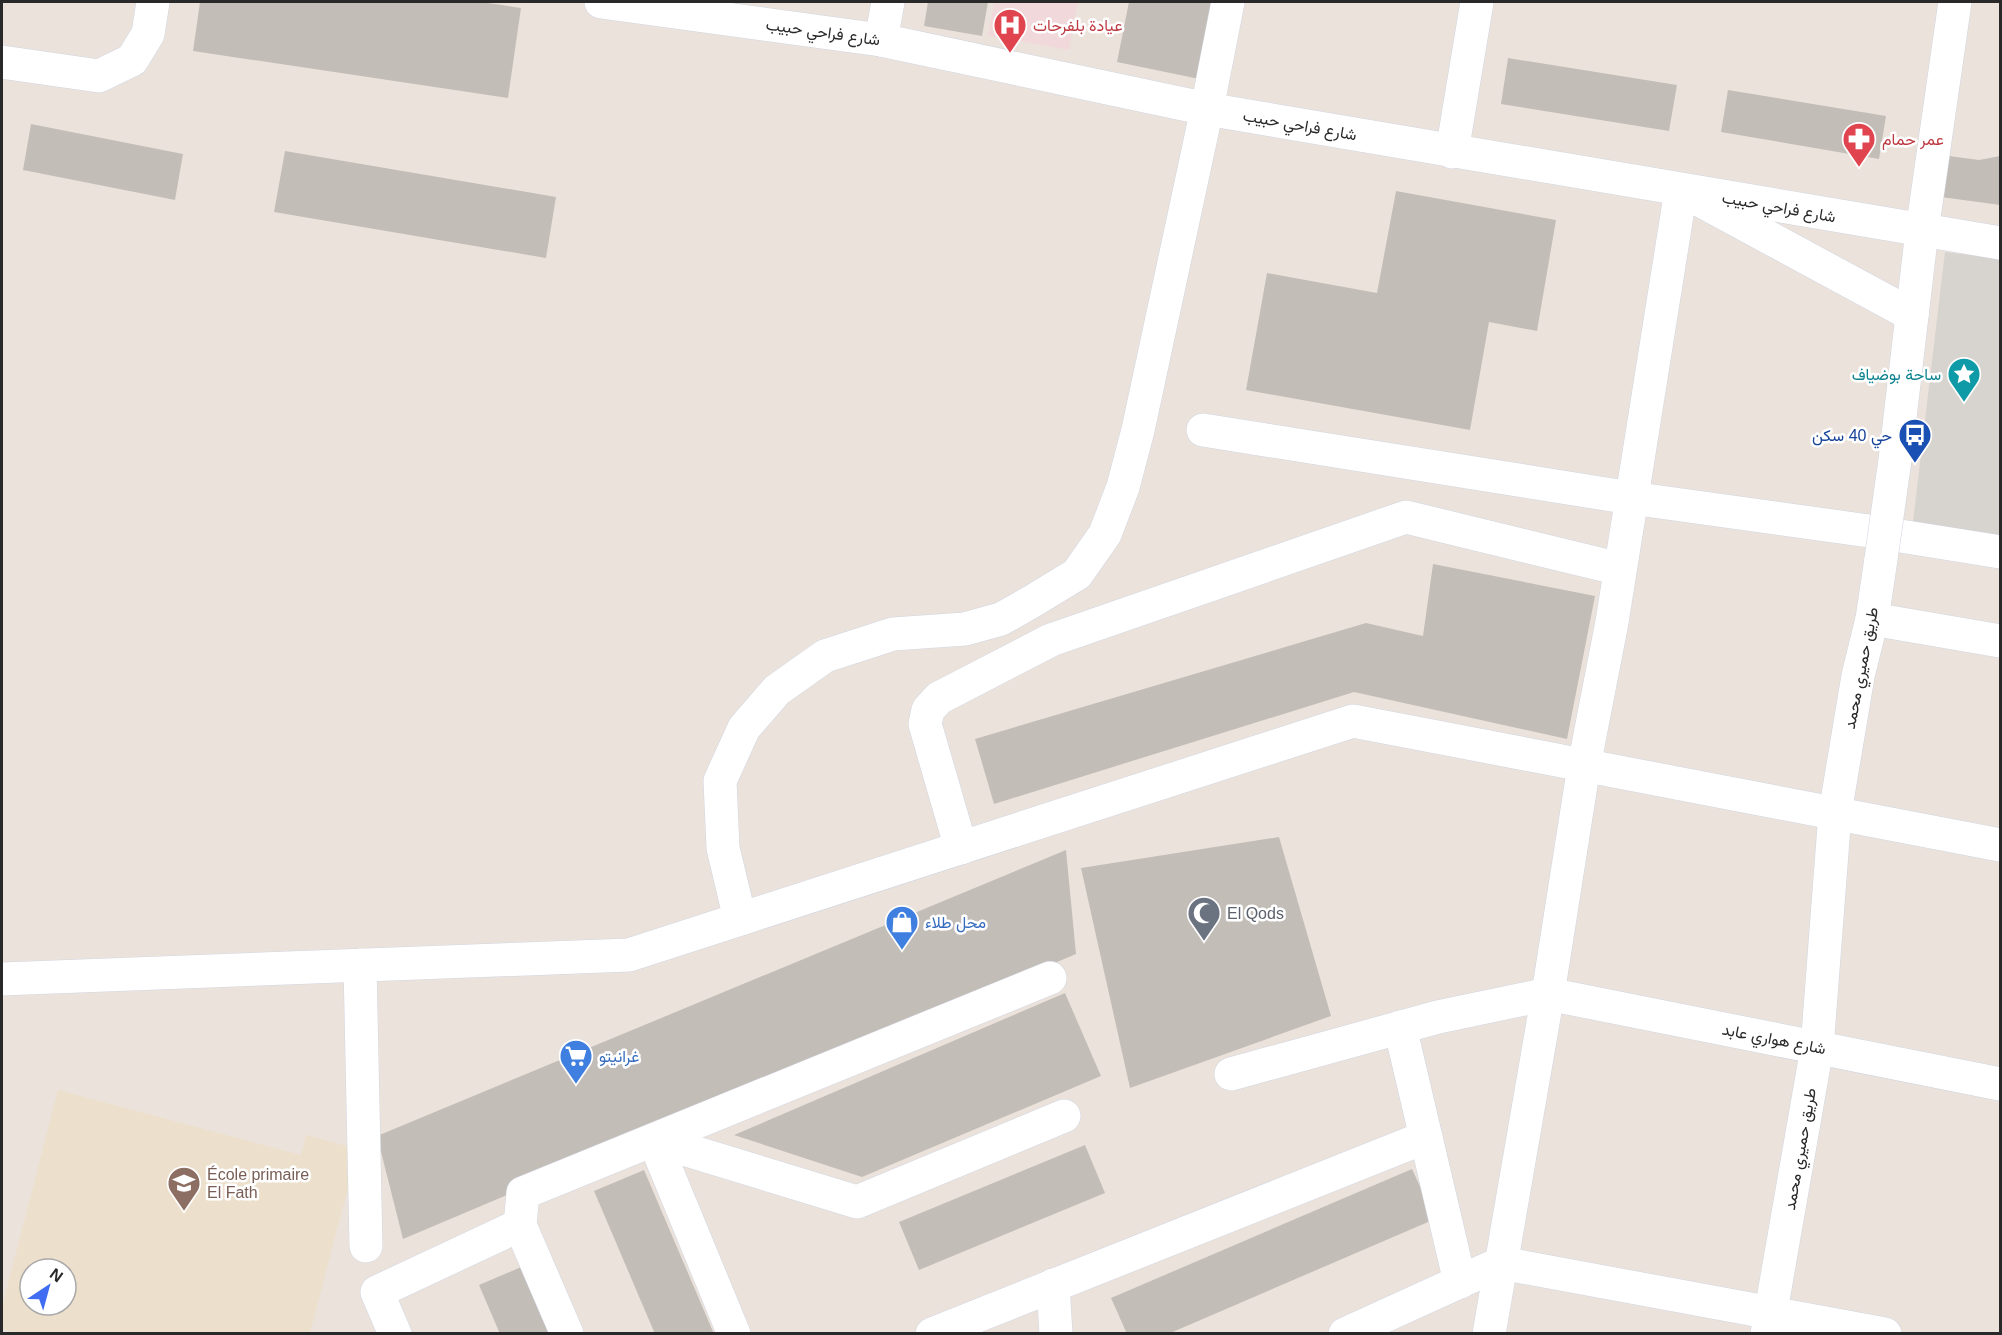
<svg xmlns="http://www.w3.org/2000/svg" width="2002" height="1335" font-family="Arial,Vazirmatn,sans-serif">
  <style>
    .education { fill: #ecdfcb; fill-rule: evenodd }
    .medical { fill: #f1d9db }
    .plaza { fill: #d7d3ce }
    .building { fill: #c3bdb8 }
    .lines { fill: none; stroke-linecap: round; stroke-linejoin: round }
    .minor-casing { stroke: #d1d5e1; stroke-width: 34 }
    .minor { stroke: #fff; stroke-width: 33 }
    .minor-bridge-casing { stroke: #d1d5e1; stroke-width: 34; stroke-linecap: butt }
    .minor-bridge { stroke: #fff; stroke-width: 33 }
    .labels { text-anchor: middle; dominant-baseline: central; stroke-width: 5; stroke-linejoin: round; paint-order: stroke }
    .health-label { font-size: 16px; fill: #be3a42; stroke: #fff; text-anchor: start }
    .street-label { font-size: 16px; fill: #292929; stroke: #fff }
    .culture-label { font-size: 16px; fill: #0d838f; stroke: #fff; text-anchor: end }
    .transit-label { font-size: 16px; fill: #164399; stroke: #fff; text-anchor: end }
    .worship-label { font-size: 16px; fill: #5b616d; stroke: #fff; text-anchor: start }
    .shop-label { font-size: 16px; fill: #366cbe; stroke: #fff; text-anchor: start }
    .education-label { font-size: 16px; fill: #785e54; stroke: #fff; text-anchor: start }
  </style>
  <rect width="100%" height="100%" fill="#ebe3db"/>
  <path class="education" d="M58 1090 301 1155 306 1135 358 1149 310 1333 20 1334 2 1329V1307ZM30 1269H66V1305H30Z"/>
  <path class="medical" d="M994 2H1078L1069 50 988 36Z"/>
  <path class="plaza" d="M1945 252 2000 259V560L1910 547Z"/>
  <g class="building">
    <path d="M200 2H481L521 8 508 98 193 51Z"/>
    <path d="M928 2H988L982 36 924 26Z"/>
    <path d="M1129 2H1225L1209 81 1117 62Z"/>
    <path d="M1508 58 1677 85 1669 131 1501 104Z"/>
    <path d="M1728 90 1886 116 1879 159 1721 132Z"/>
    <path d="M31 124 183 154 175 200 23 170Z"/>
    <path d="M285 151 556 197 546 258 274 212Z"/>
    <path d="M1949 156 1979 160 2000 156V205L1941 197Z"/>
    <path d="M1396 191 1556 220 1537 331 1489 322 1470 430 1246 390 1267 273 1377 293Z"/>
    <path d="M1433 564 1595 596 1567 739 1354 692 994 804 975 739 1366 623 1423 636Z"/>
    <path d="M1279 837 1331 1016 1130 1088 1081 868Z"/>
    <path d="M1066 850 1076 954 403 1239 377 1136Z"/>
    <path d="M1065 993 1101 1076 862 1177 734 1135Z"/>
    <path d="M1085 1145 1105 1193 919 1270 899 1222Z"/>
    <path d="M1412 1169 1435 1219 1168 1334H1127L1111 1298Z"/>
    <path d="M644 1170 714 1334H655L594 1191Z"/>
    <path d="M526 1265 556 1334H500L479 1285Z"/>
  </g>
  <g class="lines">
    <g class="minor-casing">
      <g id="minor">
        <path d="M601 2 881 40 1207 109 2000 243"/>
        <path d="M881 40 888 2"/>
        <path d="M2 62 99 76 132 60 148 34 153 2"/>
        <path d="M1452 152 1477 2"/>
        <path d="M1203 430 1631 498 1869 531 2000 552"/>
        <path d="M1895 460 1922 231 1955 2"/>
        <path d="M1872 619 2000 641"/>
        <path d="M961 848 925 724 928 710 939 698 1051 640 1406 517 1620 569"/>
        <path d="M740 919 723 848 720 781 744 728 777 690 825 656 893 634 965 629 1001 619 1031 602 1077 574 1105 534 1123 487 1138 430 1207 109 1228 2"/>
        <path d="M360 965 366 1246"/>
        <path d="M2 979 629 955 1353 721 2000 845"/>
        <path d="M1400 1027 1460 1282"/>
        <path d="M1231 1074 1438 1017 1548 994 2000 1084"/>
        <path d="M1053 1285 1056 1334"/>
        <path d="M395 1334 377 1292 520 1225"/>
        <path d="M567 1334 520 1225 523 1193 1050 978"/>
        <path d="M734 1334 654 1140 857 1202 1064 1116"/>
        <path d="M932 1334 1426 1137"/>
        <path d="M1345 1334 1501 1263 1885 1334"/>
        <path d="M1489 1334 1548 994 1584 766 1612 622 1681 190 1912 315"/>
        <path d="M1767 1334 1817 1048 1835 813 1858 676 1872 619 1881 559"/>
      </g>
    </g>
    <use href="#minor" class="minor"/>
    <g class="minor-bridge-casing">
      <path id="minor-bridge" d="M1881 559 1895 460"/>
    </g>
    <use href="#minor-bridge" class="minor-bridge"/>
  </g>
  <defs>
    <g id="hospital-pin" transform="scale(1.725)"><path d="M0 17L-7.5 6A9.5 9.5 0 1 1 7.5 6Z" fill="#e0444e" stroke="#fff"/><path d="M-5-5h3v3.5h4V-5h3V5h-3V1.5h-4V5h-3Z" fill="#fff"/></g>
    <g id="pharmacy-pin" transform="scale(1.725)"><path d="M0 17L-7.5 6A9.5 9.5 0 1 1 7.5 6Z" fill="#e0444e" stroke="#fff"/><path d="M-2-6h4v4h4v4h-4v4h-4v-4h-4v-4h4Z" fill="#fff"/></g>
    <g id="sight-pin" transform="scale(1.725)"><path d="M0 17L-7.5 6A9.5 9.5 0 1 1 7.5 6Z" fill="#0f9aa8" stroke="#fff"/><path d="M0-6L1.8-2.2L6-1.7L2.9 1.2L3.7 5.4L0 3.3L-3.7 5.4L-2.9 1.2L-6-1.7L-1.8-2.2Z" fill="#fff"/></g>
    <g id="bus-pin" transform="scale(1.725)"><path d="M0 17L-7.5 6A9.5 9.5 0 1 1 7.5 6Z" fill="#1a4fb4" stroke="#fff"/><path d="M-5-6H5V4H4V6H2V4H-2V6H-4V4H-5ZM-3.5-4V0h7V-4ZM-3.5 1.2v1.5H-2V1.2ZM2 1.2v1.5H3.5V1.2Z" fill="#fff"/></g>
    <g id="mosque-pin" transform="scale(1.725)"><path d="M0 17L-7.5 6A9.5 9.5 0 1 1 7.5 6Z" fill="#6b7280" stroke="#fff"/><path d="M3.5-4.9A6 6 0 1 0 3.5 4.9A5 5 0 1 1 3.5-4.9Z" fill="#fff"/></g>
    <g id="shop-pin" transform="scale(1.725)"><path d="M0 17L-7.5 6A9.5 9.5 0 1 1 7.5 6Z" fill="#3f7fe0" stroke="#fff"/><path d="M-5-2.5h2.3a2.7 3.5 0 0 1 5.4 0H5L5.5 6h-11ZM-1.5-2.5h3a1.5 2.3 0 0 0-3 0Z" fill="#fff"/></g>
    <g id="supermarket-pin" transform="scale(1.725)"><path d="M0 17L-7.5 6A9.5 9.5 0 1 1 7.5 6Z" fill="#3f7fe0" stroke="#fff"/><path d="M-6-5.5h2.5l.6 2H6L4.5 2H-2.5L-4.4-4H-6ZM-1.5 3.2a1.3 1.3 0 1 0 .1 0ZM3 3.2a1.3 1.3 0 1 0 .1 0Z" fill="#fff"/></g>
    <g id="school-pin" transform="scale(1.725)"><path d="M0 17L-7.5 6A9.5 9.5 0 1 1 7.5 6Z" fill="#8d6e63" stroke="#fff"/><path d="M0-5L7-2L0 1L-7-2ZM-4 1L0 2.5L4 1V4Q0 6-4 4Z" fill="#fff"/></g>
  </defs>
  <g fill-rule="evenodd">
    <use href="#hospital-pin" x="1010" y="25"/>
    <use href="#pharmacy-pin" x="1859" y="139"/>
    <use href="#sight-pin" x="1964" y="374"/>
    <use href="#bus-pin" x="1915" y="435"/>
    <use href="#mosque-pin" x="1204" y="913"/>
    <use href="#shop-pin" x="902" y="922"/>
    <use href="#supermarket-pin" x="576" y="1056"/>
    <use href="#school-pin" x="184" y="1183"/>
  </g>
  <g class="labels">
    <g class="health-label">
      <text x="1033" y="25">عيادة بلفرحات</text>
      <text x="1882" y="139">عمر حمام</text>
    </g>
    <g class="street-label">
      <text transform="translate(823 32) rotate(8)">شارع فراحي حبيب</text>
      <text transform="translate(1300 125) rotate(10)">شارع فراحي حبيب</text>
      <text transform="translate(1779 207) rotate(10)">شارع فراحي حبيب</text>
      <text transform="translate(1861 668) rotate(-79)">طريق حميري محمد</text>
      <text transform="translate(1774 1039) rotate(11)">شارع هواري عابد</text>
      <text transform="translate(1800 1149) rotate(-80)">طريق حميري محمد</text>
    </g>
    <g class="culture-label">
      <text x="1941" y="374">ساحة بوضياف</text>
    </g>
    <g class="transit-label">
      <text x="1892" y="435">حي 40 سكن</text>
    </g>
    <g class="worship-label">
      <text x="1227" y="913">El Qods</text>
    </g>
    <g class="shop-label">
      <text x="925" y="922">محل طلاء</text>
      <text x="599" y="1056">غرانيتو</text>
    </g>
    <g class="education-label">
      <text x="207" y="1174">École primaire<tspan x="207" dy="18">El Fath</tspan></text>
    </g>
  </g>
  <rect width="2002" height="1335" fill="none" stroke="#292929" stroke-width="6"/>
  <g transform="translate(48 1287) rotate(36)"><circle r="28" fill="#ffffff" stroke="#a9a9a9" stroke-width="1.5"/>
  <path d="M0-4.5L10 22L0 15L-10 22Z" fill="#416df2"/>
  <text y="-9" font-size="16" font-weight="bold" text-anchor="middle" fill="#292929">N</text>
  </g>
</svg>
